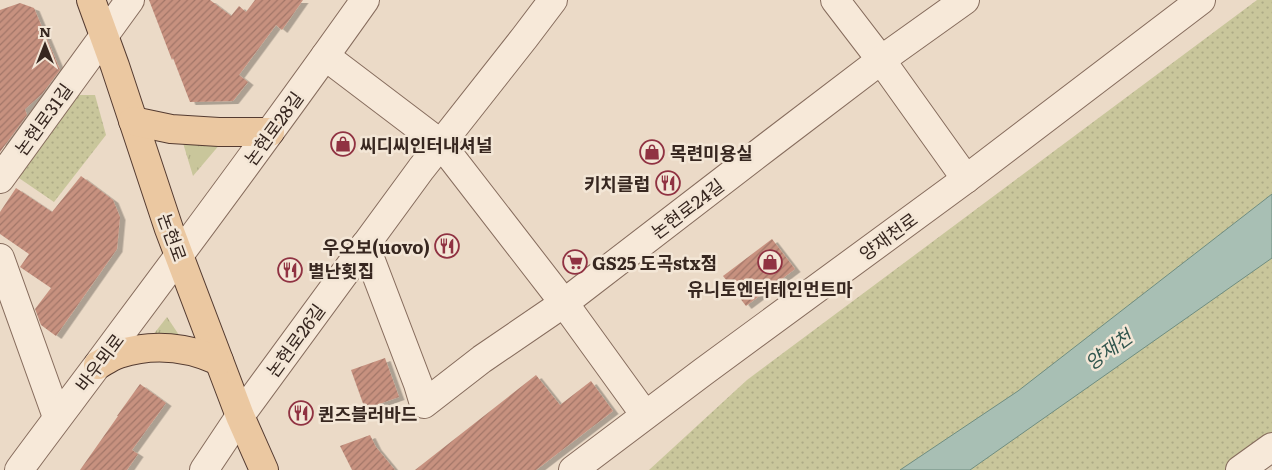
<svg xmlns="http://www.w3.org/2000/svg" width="1272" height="470" font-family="Literata,'Noto Sans KR',serif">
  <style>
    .grass { fill: url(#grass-tufts) }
    .park { fill: url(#park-dots) }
    .water { fill: #a8bfb4; stroke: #6f8d80 }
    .building { fill: url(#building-hatch); filter: url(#shadow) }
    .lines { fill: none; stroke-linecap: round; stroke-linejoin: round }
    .minor-casing { stroke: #866c5d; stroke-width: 30 }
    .major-casing { stroke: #543b31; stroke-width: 30 }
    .minor { stroke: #f7e9d9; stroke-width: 28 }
    .major { stroke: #ebc8a1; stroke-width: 28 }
    .labels { text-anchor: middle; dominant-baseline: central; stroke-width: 5; stroke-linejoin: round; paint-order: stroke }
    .street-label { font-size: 18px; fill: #372720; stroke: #f3e6d6 }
    .poi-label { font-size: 18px; font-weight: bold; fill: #372720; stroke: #f3e6d6; text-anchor: start }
    .water-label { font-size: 19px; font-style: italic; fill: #30554d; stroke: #f3e6d6 }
  </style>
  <defs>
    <pattern id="grass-tufts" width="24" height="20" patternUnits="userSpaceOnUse" patternTransform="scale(1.25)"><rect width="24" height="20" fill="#c9c69b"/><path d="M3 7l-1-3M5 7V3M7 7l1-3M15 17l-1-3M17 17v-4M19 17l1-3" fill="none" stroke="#adaa85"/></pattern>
    <pattern id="park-dots" width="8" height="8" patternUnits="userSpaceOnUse" patternTransform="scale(1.25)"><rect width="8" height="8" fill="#c9c69b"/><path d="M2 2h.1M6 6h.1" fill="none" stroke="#adaa85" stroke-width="1.8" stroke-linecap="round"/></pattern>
    <pattern id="building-hatch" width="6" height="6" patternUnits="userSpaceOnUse" patternTransform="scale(1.25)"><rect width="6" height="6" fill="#c7917f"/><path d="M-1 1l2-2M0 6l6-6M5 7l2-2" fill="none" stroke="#a27668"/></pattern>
    <filter id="shadow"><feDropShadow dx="5.5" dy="3" stdDeviation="0" flood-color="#0004"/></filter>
  </defs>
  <rect width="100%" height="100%" fill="#ebdac7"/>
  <g class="grass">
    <path d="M183 143H221L193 176Z"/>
    <path d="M167 317 183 341 149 340Z"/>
  </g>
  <g class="park">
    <path d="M1257 0H1272V434L1226 470H649L747 380Z"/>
    <path d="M75 95H95L106 135 54 202 13 174Z"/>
  </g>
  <path class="water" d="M1272 194V258L970 470H900L1018 391Z"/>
  <g class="building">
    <path d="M149 0H210L231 16 239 6 246 12 255 0H303L282 30 276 25 239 75 248 82 233 101 190 102 173 58 172 60Z"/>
    <path d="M20 3 34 8 60 70 42 94 25 109 27 115 0 152V10Z"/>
    <path d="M81 176 113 200 120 217 117 249 56 336 41 325 35 309 51 288 20 267 29 254 0 234V212L16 188 52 212Z"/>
    <path d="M772 239 795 269 746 306 723 276Z"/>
    <path d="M385 358 399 397 365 409 351 370Z"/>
    <path d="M536 375 560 405 591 381 613 411 536 470H415Z"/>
    <path d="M140 384 166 403 132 450 138 454 127 470H80L118 416H117Z"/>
    <path d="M370 435 376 447 395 470H352L340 446Z"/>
  </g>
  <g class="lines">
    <g class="minor-casing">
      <g id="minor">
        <path d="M835 0 881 60 966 179"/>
        <path d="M325 56 441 144 564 303 645 415"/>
        <path d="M0 179 130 0"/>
        <path d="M365 245 418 384 424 404 482 359 564 303 772 143 881 60 965 0"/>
        <path d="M0 258 57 417"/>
        <path d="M19 470C52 425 86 381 119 336 202 225 285 113 365 0"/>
        <path d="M204 470 240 416 421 169 525 37 553 0"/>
        <path d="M573 470 703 372 966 179 1201 0"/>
        <path d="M1240 470 1272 447"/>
      </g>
    </g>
    <g class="major-casing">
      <g id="major">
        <path d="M91 0 115 66 169 229 240 416 264 470"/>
        <path d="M133 121 171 129 219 132H270"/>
        <path d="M98 365C105 361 112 356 119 354 153 343 188 347 219 361"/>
      </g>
    </g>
    <use href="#minor" class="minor"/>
    <use href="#major" class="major"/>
  </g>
  <defs>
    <g id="shop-ring" transform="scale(1.25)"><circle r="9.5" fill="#f3e6d6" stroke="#903242" stroke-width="1.5"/><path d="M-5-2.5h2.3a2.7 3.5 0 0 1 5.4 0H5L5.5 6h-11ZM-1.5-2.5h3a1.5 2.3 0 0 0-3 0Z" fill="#903242"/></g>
    <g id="restaurant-ring" transform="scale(1.25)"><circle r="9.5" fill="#f3e6d6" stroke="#903242" stroke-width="1.5"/><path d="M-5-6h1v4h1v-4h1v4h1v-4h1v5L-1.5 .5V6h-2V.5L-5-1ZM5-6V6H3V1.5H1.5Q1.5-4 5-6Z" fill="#903242"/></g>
    <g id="supermarket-ring" transform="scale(1.25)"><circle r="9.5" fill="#f3e6d6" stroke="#903242" stroke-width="1.5"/><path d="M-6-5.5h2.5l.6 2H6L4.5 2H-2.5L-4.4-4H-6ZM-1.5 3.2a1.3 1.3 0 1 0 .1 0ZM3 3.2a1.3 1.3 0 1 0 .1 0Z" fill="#903242"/></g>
  </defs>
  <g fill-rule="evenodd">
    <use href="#shop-ring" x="343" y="144"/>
    <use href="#shop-ring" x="652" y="152"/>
    <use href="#restaurant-ring" x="668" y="183"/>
    <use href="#restaurant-ring" x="447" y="246"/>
    <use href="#supermarket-ring" x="575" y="262"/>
    <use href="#shop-ring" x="770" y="262"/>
    <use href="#restaurant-ring" x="290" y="270"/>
    <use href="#restaurant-ring" x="301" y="413"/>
  </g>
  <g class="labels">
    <g class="street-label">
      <text transform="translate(43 119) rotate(-54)">논현로31길</text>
      <text transform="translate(273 128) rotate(-54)">논현로28길</text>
      <text transform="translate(687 208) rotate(-37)">논현로24길</text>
      <text transform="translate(888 236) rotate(-36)">양재천로</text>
      <text transform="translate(173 237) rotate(70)">논현로</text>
      <text transform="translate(295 340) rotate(-54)">논현로26길</text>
      <text transform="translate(99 362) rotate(-53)">바우뫼로</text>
    </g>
    <g class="poi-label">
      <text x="360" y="144">씨디씨인터내셔널</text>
      <text x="670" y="152">목련미용실</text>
      <text x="650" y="183" text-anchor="end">키치클럽</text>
      <text x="430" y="246" text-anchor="end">우오보(uovo)</text>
      <text x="592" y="262">GS25 도곡stx점</text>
      <text x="308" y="270">별난횟집</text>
      <text x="770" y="288" text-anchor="middle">유니토엔터테인먼트마</text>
      <text x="318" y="413">퀸즈블러바드</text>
    </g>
    <g class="water-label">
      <text transform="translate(1108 349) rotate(-36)">양재천</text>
    </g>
  </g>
  <g transform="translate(45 45)" stroke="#f3e6d6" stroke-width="4" paint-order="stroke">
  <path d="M0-4L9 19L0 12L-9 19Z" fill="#372720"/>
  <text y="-8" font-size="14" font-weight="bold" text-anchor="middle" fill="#372720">N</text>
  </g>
</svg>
